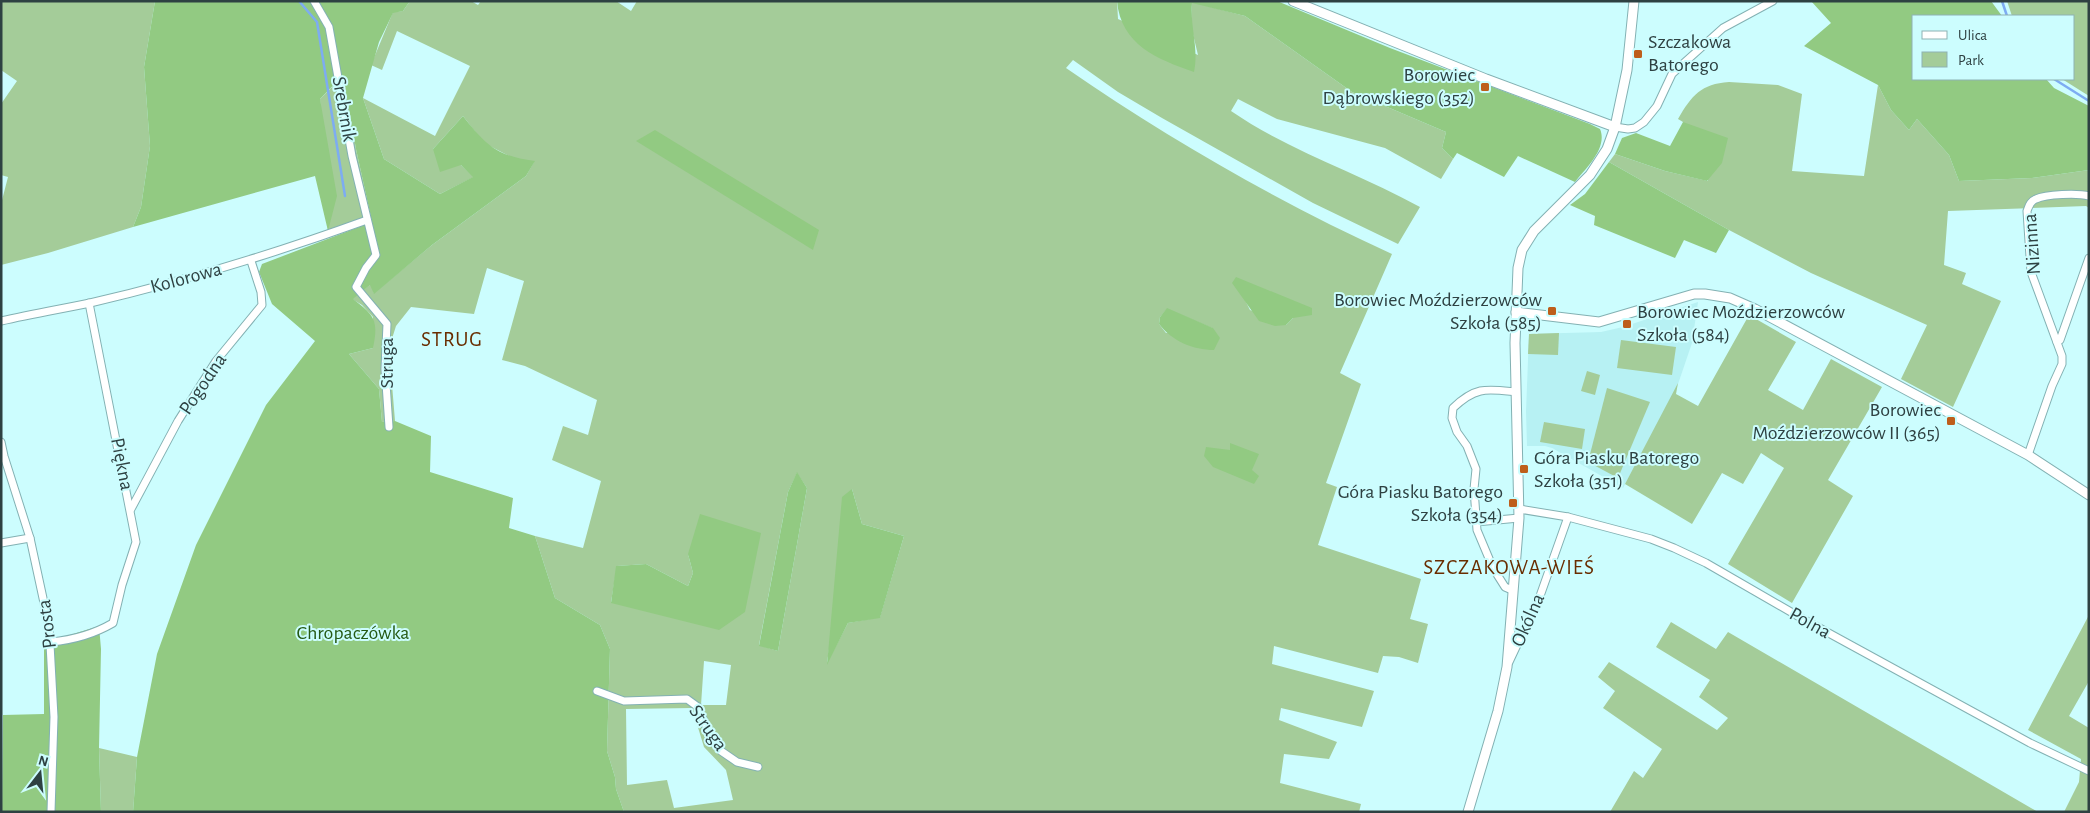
<svg xmlns="http://www.w3.org/2000/svg" width="2090" height="813" font-family="'Alegreya Sans',sans-serif">
  <style>
    .built { fill: #b7f1f3 }
    .green { fill: #a4cc99; fill-rule: evenodd }
    .forest { fill: #92ca82 }
    .lines { fill: none; stroke-linecap: round; stroke-linejoin: round }
    .stream { stroke: #7dacf2; stroke-width: 2.5 }
    .minor-casing { stroke: #83b1b3; stroke-width: 9 }
    .tertiary-casing { stroke: #83b1b3; stroke-width: 11 }
    .minor { stroke: #fff; stroke-width: 7 }
    .tertiary { stroke: #fff; stroke-width: 9 }
    .poi-dot { fill: #be5e1b; stroke: #ccfdfe; stroke-width: 2 }
    .labels { text-anchor: middle; dominant-baseline: central; stroke-width: 4; stroke-linejoin: round; paint-order: stroke }
    .poi-label { font-size: 20px; fill: #2e4142; stroke: #ccfdfe; text-anchor: end }
    .street-label { font-size: 20px; fill: #2e4142; stroke: #ccfdfe }
    .park-label { font-size: 20px; fill: #255913; stroke: #ccfdfe }
    .neighbourhood-label { font-size: 21px; letter-spacing: 1px; fill: #692d00; stroke: #ccfdfe }
  </style>
  <rect width="100%" height="100%" fill="#ccfdfe"/>
  <path class="built" d="M1698 302 1692 343 1677 387 1623 488 1552 448 1545 446H1527L1526 412 1529 334 1601 332 1623 327Z"/>
  <g class="green">
    <path d="M1 1H155L144 67 150 146 141 207 133 227 48 253 1 265V204L8 177 1 175V104L17 81 1 70Z"/>
    <path d="M410 1H471L478 5 481 1H616L631 11 637 1H1117L1118 19 1198 55 1191 26 1192 2 1245 16 1352 92 1446 132 1442 148 1453 159 1441 179 1385 148 1277 119 1238 99 1231 111C1289 151 1359 173 1420 207L1398 244 1313 203 1162 118 1118 92 1073 60 1066 68C1169 139 1278 202 1392 254L1340 373 1361 384 1326 483 1337 487 1318 545 1421 579 1410 619 1428 624 1418 663 1399 657 1383 656 1378 673 1274 646 1272 664 1374 691 1362 727 1281 708 1279 720 1337 742 1329 759 1284 754 1280 783 1361 804 1359 812H624L616 789 615 777 607 751 610 649 600 625 555 598 535 536 583 548 601 481 552 460 563 426 588 435 597 400 525 366 502 360 524 281 487 268 474 314 411 307 396 326 389 348 395 421 382 422 379 389 349 354 373 348V317L362 305 352 299 371 284 374 293 432 245 526 176 534 162 513 158 484 143 463 116 433 149 461 165 474 177 440 194 384 159 363 98 435 136 470 66 397 31 382 70 371 65 393 12 403 11ZM1243 296 1293 318 1286 325 1250 310ZM1167 309 1212 328 1166 333 1159 324 1160 317ZM797 473 807 488 778 651 759 645 788 492ZM852 489 862 524 904 536 880 617 848 623 827 663ZM688 554 719 629 611 602 617 566 646 564 688 586 693 573ZM704 661 731 665 726 705H701ZM692 708 704 747 726 770 733 800 674 808 667 780 627 785 626 709Z"/>
    <path d="M2007 1H2089V96L2062 79H2074V16H2012Z"/>
    <path d="M344 75 356 149 372 222 328 231 320 99Z"/>
    <path d="M1729 82 1778 85 1802 94 1792 171 1864 176 1878 85 1891 110 1909 130 1917 119 1949 155 1959 181 2032 178 2089 170V208L2086 206 1948 211 1944 265 1966 273 1962 284 2001 301 1953 407 1901 379 1927 325 1811 273 1729 230 1609 162 1615 154 1665 171 1708 181 1683 122 1678 119C1692 95 1701 84 1729 82Z"/>
    <path d="M1749 315 1796 342 1768 390 1803 410 1831 359 1882 387 1828 480 1853 496 1792 603 1728 564 1784 468 1761 453 1743 484 1722 473 1692 524 1625 484 1678 383 1676 394 1698 406Z"/>
    <path d="M1559 333 1558 355 1528 354 1529 334Z"/>
    <path d="M1621 340 1676 347 1672 375 1617 368Z"/>
    <path d="M1587 371 1600 375 1595 395 1581 391Z"/>
    <path d="M1607 388 1650 402 1618 478 1588 462Z"/>
    <path d="M1544 422 1585 429 1582 449 1540 442Z"/>
    <path d="M2089 615V681L2069 716 2089 728V812H2064L2079 782 2081 759 2028 730Z"/>
    <path d="M1671 622 1716 649 1728 632 2038 812H1610L1634 771 1643 778 1662 749 1603 708 1615 691 1598 677 1609 662 1717 730 1728 718 1699 697 1710 680 1656 647Z"/>
    <path d="M99 748 137 757 133 812H101Z"/>
  </g>
  <g class="forest">
    <path d="M155 1H410L403 11 393 13 379 42 363 98 384 159 440 194 473 177 461 165 440 172 433 149 463 116C486 145 496 156 535 161L526 176 432 245 374 294 370 285 353 299C374 315 379 320 373 348L349 354 379 389 382 422 395 421 431 436 430 472 513 498 509 528 535 536 555 598 600 625 610 649 607 751 615 777 616 789 624 812H133L137 757 157 654 196 545 266 405 315 341 272 304 259 272 262 264 372 222 356 149 343 75 320 99 337 196 328 231 315 176 133 227 141 207 150 146 144 67Z"/>
    <path d="M1117 1H1277L1390 48 1590 124 1600 129C1608 148 1586 168 1575 182L1518 156 1504 177 1457 153 1453 159 1442 148 1446 132 1352 92 1245 16 1192 3C1190 28 1199 48 1194 72 1157 59 1121 45 1117 1Z"/>
    <path d="M1811 1H1991L2002 16H1914V79H2046L2054 88 2089 106V170L2032 178 1959 181 1949 155 1917 119 1909 130 1891 110 1878 85 1804 46 1831 23Z"/>
    <path d="M1683 122 1728 138 1722 163 1707 181 1665 171 1615 154 1622 138 1636 133 1670 146Z"/>
    <path d="M655 130 819 230 813 250 636 141Z"/>
    <path d="M1609 162 1729 230 1716 253 1684 240 1675 258 1594 225 1595 216 1570 205 1585 194Z"/>
    <path d="M1236 277 1312 308V315L1293 318 1286 325 1275 326 1259 321 1232 283Z"/>
    <path d="M1167 308 1213 328 1220 338 1214 350C1193 350 1172 341 1159 324L1160 317Z"/>
    <path d="M1230 443 1259 454 1252 470 1259 476 1254 484 1213 467 1204 456 1206 447 1230 450Z"/>
    <path d="M797 472 807 488 778 651 759 646 788 492Z"/>
    <path d="M852 489 862 524 904 536 880 618 848 623 827 665 842 497Z"/>
    <path d="M700 514 761 533 745 612 719 630 611 603 616 566 646 564 688 586 693 573 688 554Z"/>
    <path d="M99 626 101 649 99 748 101 812H2L3 715 44 714V643Z"/>
  </g>
  <g class="lines">
    <g class="stream">
      <path d="M299 1 317 22 345 196"/>
      <path d="M2002 1 2007 16"/>
      <path d="M2054 79 2089 101"/>
    </g>
    <g class="minor-casing">
      <g id="minor">
        <path d="M314 1 329 27 352 156 376 255 366 268 356 287 387 324 385 369 389 427"/>
        <path d="M1615 127 1628 129 1635 128 1644 122 1657 106 1672 74 1685 62 1723 28 1773 1"/>
        <path d="M1 321C31 314 61 309 90 303 185 281 276 253 367 220"/>
        <path d="M2057 342 2060 340 2089 258"/>
        <path d="M1 442 4 456 30 538 49 626 54 717 51 812"/>
        <path d="M2028 455 2052 386 2062 364V356L2031 272 2027 211C2029 206 2030 201 2036 199 2046 194 2078 193 2089 196"/>
        <path d="M131 509 178 421 216 361 262 305 261 292 251 261"/>
        <path d="M1519 509 1568 517 1651 539 1674 548 1706 563 1803 619 2030 743 2089 771"/>
        <path d="M1476 522 1519 518"/>
        <path d="M1 543 30 538"/>
        <path d="M1512 590 1505 587 1493 568 1477 530 1474 489 1476 469 1467 446 1457 432 1452 418 1453 408C1476 386 1487 389 1516 392"/>
        <path d="M51 642C73 640 94 634 113 623L122 585 136 542 89 303"/>
        <path d="M1509 662 1540 596 1568 517"/>
        <path d="M597 691 624 701 687 699 698 707 711 738 721 751 737 762 758 767"/>
      </g>
    </g>
    <g class="tertiary-casing">
      <g id="tertiary">
        <path d="M1293 1 1486 79 1615 127"/>
        <path d="M1516 312 1599 322 1694 294H1705L1730 298 1755 309 2028 455 2089 495"/>
        <path d="M1468 812 1498 711 1507 667 1519 518 1515 343 1518 268 1522 250 1534 231 1590 175 1607 149 1615 127 1627 70 1634 1"/>
      </g>
    </g>
    <use href="#minor" class="minor"/>
    <use href="#tertiary" class="tertiary"/>
  </g>
  <g class="poi-dot">
    <rect x="1633" y="49" width="10" height="10" rx="2.5"/>
    <rect x="1480" y="82" width="10" height="10" rx="2.5"/>
    <rect x="1547" y="306" width="10" height="10" rx="2.5"/>
    <rect x="1622" y="319" width="10" height="10" rx="2.5"/>
    <rect x="1946" y="416" width="10" height="10" rx="2.5"/>
    <rect x="1519" y="464" width="10" height="10" rx="2.5"/>
    <rect x="1508" y="498" width="10" height="10" rx="2.5"/>
  </g>
  <g class="labels">
    <g class="poi-label">
      <text x="1648" y="42" text-anchor="start">Szczakowa<tspan x="1648" dy="23">Batorego</tspan></text>
      <text x="1475" y="75">Borowiec<tspan x="1475" dy="23">Dąbrowskiego (352)</tspan></text>
      <text x="1542" y="300">Borowiec Moździerzowców<tspan x="1542" dy="23">Szkoła (585)</tspan></text>
      <text x="1637" y="312" text-anchor="start">Borowiec Moździerzowców<tspan x="1637" dy="23">Szkoła (584)</tspan></text>
      <text x="1941" y="410">Borowiec<tspan x="1941" dy="23">Moździerzowców II (365)</tspan></text>
      <text x="1534" y="458" text-anchor="start">Góra Piasku Batorego<tspan x="1534" dy="23">Szkoła (351)</tspan></text>
      <text x="1503" y="492">Góra Piasku Batorego<tspan x="1503" dy="23">Szkoła (354)</tspan></text>
    </g>
    <g class="street-label">
      <text transform="translate(344 109) rotate(80)">Srebrnik</text>
      <text transform="translate(2032 244) rotate(-94)">Nizinna</text>
      <text transform="translate(186 278) rotate(-15)">Kolorowa</text>
      <text transform="translate(387 363) rotate(-90)">Struga</text>
      <text transform="translate(203 384) rotate(-56)">Pogodna</text>
      <text transform="translate(122 464) rotate(79)">Piękna</text>
      <text transform="translate(1528 620) rotate(-66)">Okólna</text>
      <text transform="translate(1810 623) rotate(29)">Polna</text>
      <text transform="translate(47 624) rotate(-97)">Prosta</text>
      <text transform="translate(708 728) rotate(55)">Struga</text>
    </g>
    <g class="park-label">
      <text x="353" y="633">Chropaczówka</text>
    </g>
    <g class="neighbourhood-label">
      <text x="452" y="339">STRUG</text>
      <text x="1509" y="567">SZCZAKOWA-WIEŚ</text>
    </g>
  </g>
  <rect width="2090" height="813" fill="none" stroke="#2e4142" stroke-width="5"/>
  <rect x="1912" y="15" width="162" height="65" fill="#ccfdfe" stroke="#8db2b3"/>
  <rect x="1922" y="31" width="25" height="8" fill="#ffffff" stroke="#8db2b3"/>
  <text x="1958" y="40" font-size="15" fill="#2e4142">Ulica</text>
  <rect x="1922" y="52" width="25" height="15" fill="#a4cc99" stroke="#8db2b3"/>
  <text x="1958" y="65" font-size="15" fill="#2e4142">Park</text>
  <g transform="translate(40 773) rotate(16)" stroke="#ccfdfe" stroke-width="4" paint-order="stroke">
  <path d="M0-4L9 19L0 12L-9 19Z" fill="#2e4142"/>
  <text y="-8" font-size="14" font-weight="bold" text-anchor="middle" fill="#2e4142">N</text>
  </g>
</svg>
